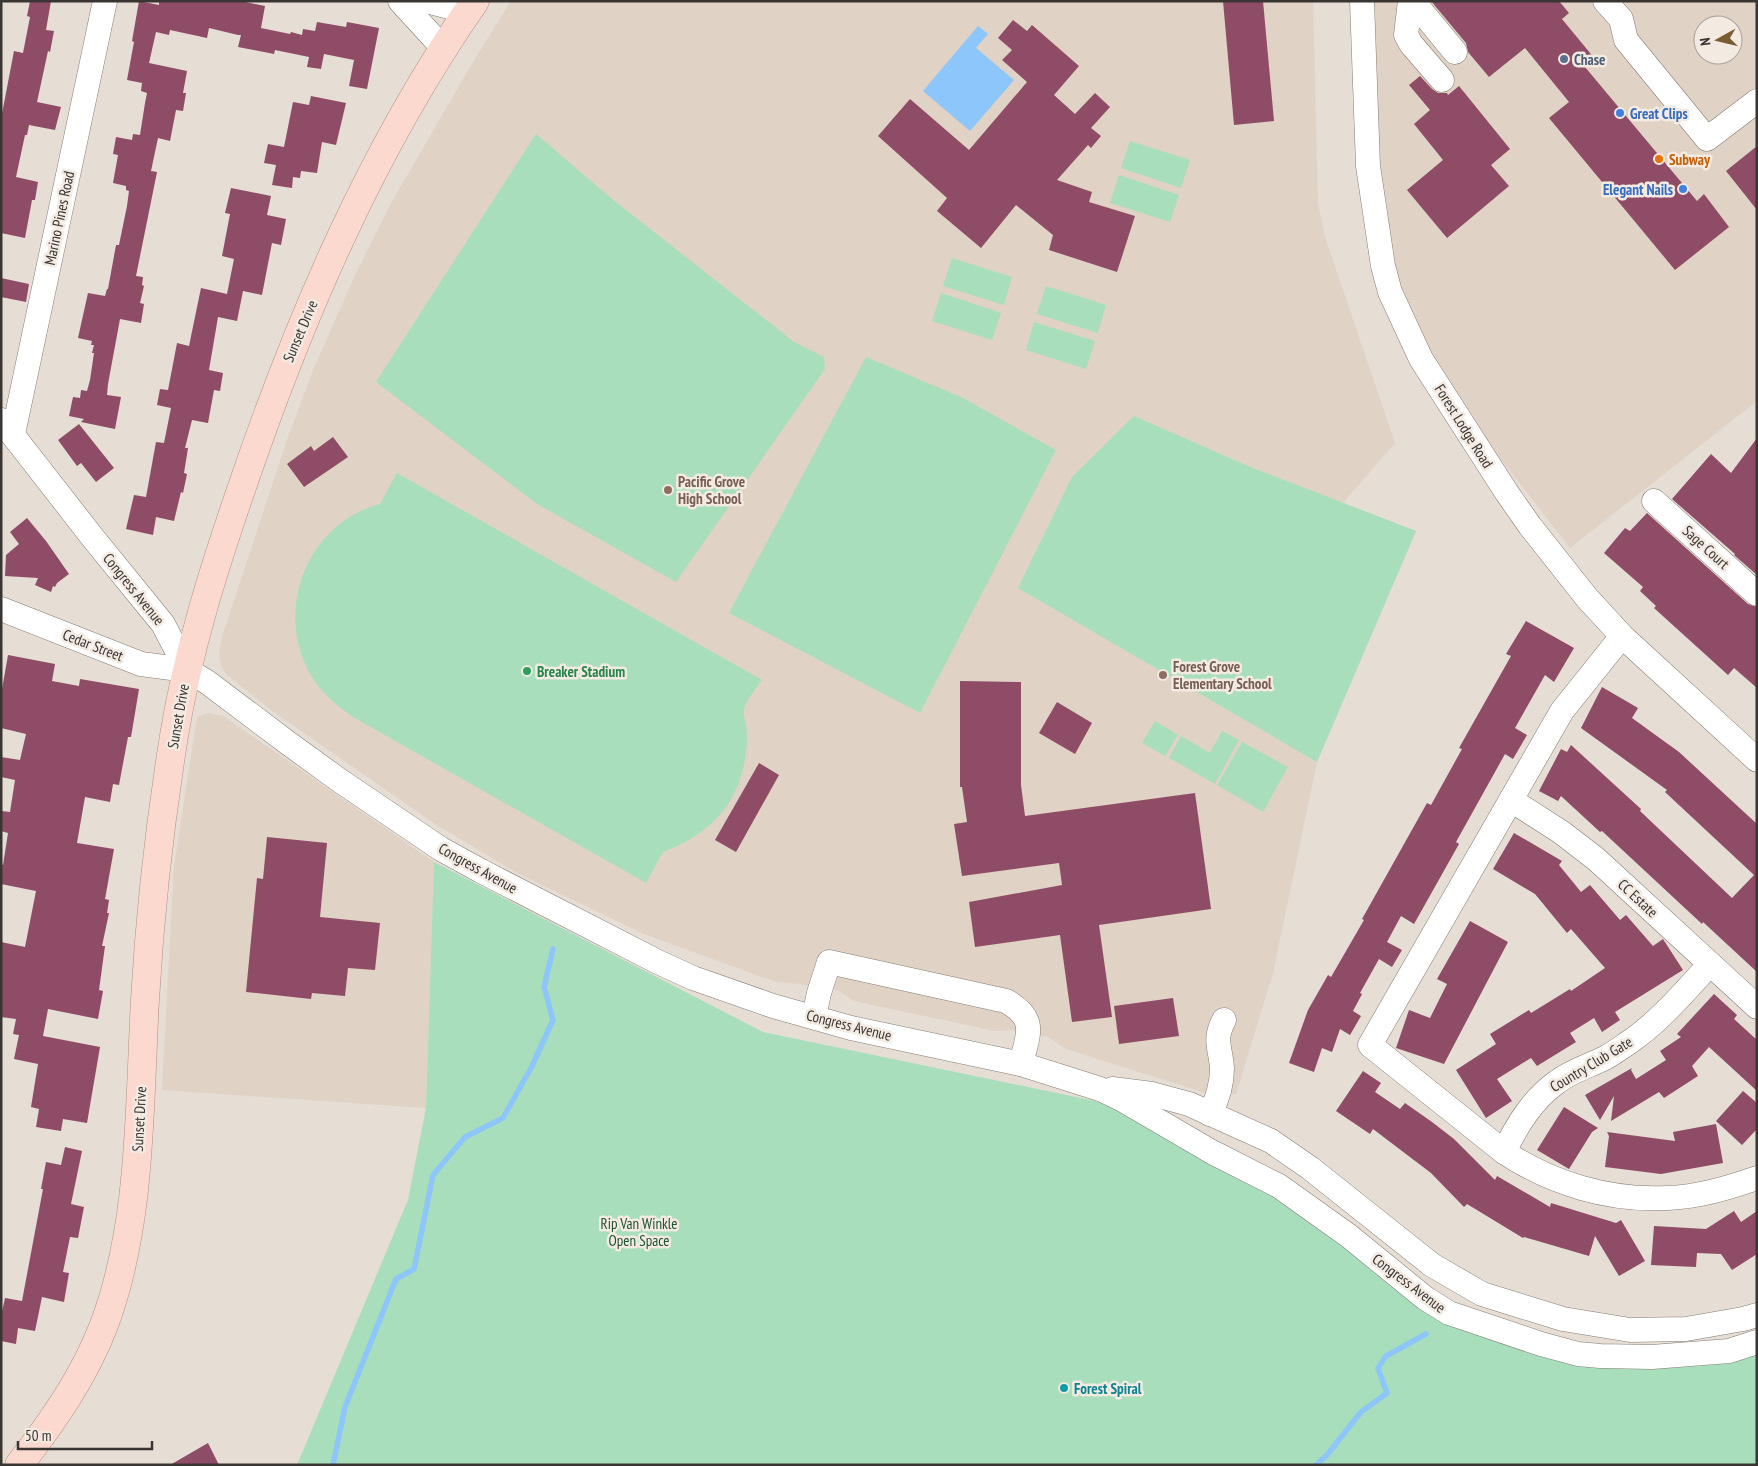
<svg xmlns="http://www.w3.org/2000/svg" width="1758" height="1466" font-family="'PT Sans Narrow',sans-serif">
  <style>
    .built { fill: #e0d2c4; fill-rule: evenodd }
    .green { fill: #a8debc }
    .water { fill: #8cc6fa }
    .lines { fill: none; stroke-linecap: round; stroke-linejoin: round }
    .stream { stroke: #8cc6fa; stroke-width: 5.5 }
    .building { fill: #8f4c66 }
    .minor-casing { stroke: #857d75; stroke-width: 25 }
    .major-casing { stroke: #b68f83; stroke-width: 29 }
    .minor { stroke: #fff; stroke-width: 24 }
    .major { stroke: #fbd9cf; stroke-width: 28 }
    .service-dot { fill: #5c6f8a; stroke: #f3eae2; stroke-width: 2 }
    .shop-dot { fill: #3f7fe0; stroke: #f3eae2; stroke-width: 2 }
    .food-dot { fill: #e8710a; stroke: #f3eae2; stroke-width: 2 }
    .education-dot { fill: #8d6e63; stroke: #f3eae2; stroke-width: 2 }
    .leisure-dot { fill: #2e9e5b; stroke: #f3eae2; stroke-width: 2 }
    .culture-dot { fill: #0f9aa8; stroke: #f3eae2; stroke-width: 2 }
    .labels { text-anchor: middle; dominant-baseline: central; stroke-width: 5; stroke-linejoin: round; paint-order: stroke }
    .service-label { font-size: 15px; font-weight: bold; fill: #4e5e75; stroke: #f3eae2; text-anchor: start }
    .shop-label { font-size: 15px; font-weight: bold; fill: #366cbe; stroke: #f3eae2; text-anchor: start }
    .food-label { font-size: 15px; font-weight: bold; fill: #c56008; stroke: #f3eae2; text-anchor: start }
    .street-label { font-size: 15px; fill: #393532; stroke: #f3eae2 }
    .education-label { font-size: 15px; font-weight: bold; fill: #785e54; stroke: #f3eae2; text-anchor: start }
    .leisure-label { font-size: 15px; font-weight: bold; fill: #27864d; stroke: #f3eae2; text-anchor: start }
    .park-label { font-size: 15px; fill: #1c5134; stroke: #f3eae2 }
    .culture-label { font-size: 15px; font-weight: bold; fill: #0d838f; stroke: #f3eae2; text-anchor: start }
  </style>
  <rect width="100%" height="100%" fill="#e6ddd5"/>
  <g class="built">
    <path d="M511 1H1313L1318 203 1325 237 1395 443 1342 504 1416 531 1317 762 1273 973 1236 1094 1212 1095 1066 1049 1048 1037 1012 1030 995 1031 854 1001 837 990 814 988 801 984 776 982 644 934 519 874 435 824 271 710 227 675 221 666 219 653 222 637 287 440 314 368 352 282 390 205 473 62Z"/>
    <path d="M1371 1H1757V401L1570 548 1462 409 1393 281 1372 139ZM1703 25H1733V55H1703Z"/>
    <path d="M208 713 223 716 434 862 426 1108 162 1090 174 867 197 717Z"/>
  </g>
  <g class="green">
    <path d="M536 134 612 199 794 342 824 357 825 369 676 582 537 504 376 382Z"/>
    <path d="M1130 141 1190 160 1181 188 1121 168Z"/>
    <path d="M1119 175 1179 195 1170 222 1110 203Z"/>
    <path d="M952 258 1012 277 1004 305 943 286Z"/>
    <path d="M1046 286 1106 305 1098 333 1037 314Z"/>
    <path d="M941 293 1001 313 992 340 932 321Z"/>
    <path d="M1034 322 1095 341 1086 369 1026 350Z"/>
    <path d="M866 357 963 398 1056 450 920 713 729 613Z"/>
    <path d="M1134 416 1248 466 1416 531 1317 762 1018 588 1072 477Z"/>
    <path d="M397 473 762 680C757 687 745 702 744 710 743 715 745 720 746 725 747 734 748 743 746 752 740 804 710 834 663 852L646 883 353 717C339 707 326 697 316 683 271 619 303 524 380 504Z"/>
    <path d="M1155 721 1178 735 1165 756 1142 743Z"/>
    <path d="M1222 731 1239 740 1215 784 1169 758 1181 736 1210 753Z"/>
    <path d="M1242 742 1288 767 1263 812 1217 785Z"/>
    <path d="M434 862 763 1032 1095 1101 1146 1121 1212 1152 1425 1298 1578 1354 1757 1342V1465H297L408 1200 426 1108Z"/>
  </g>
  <path class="water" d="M978 26 988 34 976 48 1014 80 970 131 923 91Z"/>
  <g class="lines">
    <g class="stream">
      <path d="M333 1465 345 1407 396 1279 414 1269 433 1175 465 1137 503 1118 532 1066 553 1020 544 987 553 949"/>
      <path d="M1316 1465 1327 1455 1361 1412 1387 1393 1378 1368 1386 1356 1426 1334"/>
    </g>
  </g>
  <g class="building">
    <path d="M30 1H51L46 30 54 31 50 52 48 51 37 102 61 107 55 130 29 125 27 135H25L16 177 38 182 35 200H32L25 238 1 233V119L14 51 23 53 30 17 27 16Z"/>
    <path d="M139 1 159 5V1H241L265 6 261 28 290 34 291 32 302 35 303 29 315 31 317 22 346 27 347 22 379 28 367 89 349 86 354 60 324 54 321 69 307 67 309 57 275 50 274 54 238 47 241 35H238L209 28 207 38 170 30 169 35 156 32 149 63 187 71 183 93H186L183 111 176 110 170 141 158 138 151 171 157 172 136 276 143 277 142 285 144 286 140 303 144 304 141 323 120 319 108 384 107 395 121 397 115 429 81 422 84 419 69 416 73 397 80 398 81 390 87 391 90 380 94 353H92L94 345H91L92 341 78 338 88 293 105 296 107 289H108L116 245H119L127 206 129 191 126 190V186L113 183 118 155 113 154 116 137 132 140 133 134 140 135 145 103 147 93 141 91 142 83 127 80 134 42 132 41Z"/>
    <path d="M1223 1H1263L1274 121 1234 125Z"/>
    <path d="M1431 1H1559L1569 13 1562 19 1595 59 1585 67 1697 201 1704 194 1729 227 1675 270 1549 118 1569 102 1525 48 1489 77 1468 52 1466 43Z"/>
    <path d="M1013 20 1027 31 1032 25 1079 66 1054 95 1075 114 1095 93 1110 107 1091 128 1101 136 1091 148 1088 145 1057 180 1092 192 1089 202 1135 216 1117 272 1049 250 1053 235 1016 205 981 248 937 211 947 198 878 136 910 99 969 150 1027 82 1002 60 1012 50 998 38Z"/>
    <path d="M1420 76 1432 89 1438 93H1447L1448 95 1459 86 1510 149 1491 165 1509 186 1447 238 1407 190 1443 160 1414 124 1430 110 1409 85Z"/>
    <path d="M311 96 346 103 336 145 322 142 317 173 301 171 300 178 293 177 292 188 272 185 276 165 264 163 268 144 284 147 293 102 309 105Z"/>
    <path d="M1757 146V210L1726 171Z"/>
    <path d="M231 188 271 196 267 215 286 219 281 245 272 243 262 295 243 291 237 321 218 317 209 370 223 373 220 391 214 390 208 423 192 420 185 448H188L184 473 187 474 183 493 181 492 174 521 156 517 153 535 126 529 134 495 146 497 156 442 164 443 171 408 157 405 160 389 168 390 177 343 189 346 201 288 227 294 234 259 222 256 230 214 225 213Z"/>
    <path d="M1 278 29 284 26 302 1 297Z"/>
    <path d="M79 424 114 468 96 482 81 463 77 466 58 440Z"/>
    <path d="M333 437 348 457 304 487 287 464 311 446 314 451Z"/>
    <path d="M1757 438V575L1734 555 1735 554 1672 499 1711 454 1731 473Z"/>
    <path d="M1647 513 1748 604 1757 607V688L1734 668 1728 675 1654 608 1656 606 1640 591 1643 587 1604 553 1625 528 1630 531Z"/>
    <path d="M27 518 46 541 69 574 57 583 55 587 53 586 51 592 35 585 38 578 5 576 6 555 19 544 10 532Z"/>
    <path d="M1526 621 1574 648 1554 682 1545 675 1515 728 1527 735 1513 759 1505 754 1456 842 1459 844 1414 924 1401 916 1387 942 1402 950 1392 967 1379 959 1360 993 1362 994 1353 1011 1361 1016 1350 1035 1340 1029 1332 1052 1322 1048 1314 1072 1289 1063 1308 1010 1328 975 1331 977 1364 920 1362 919 1427 803 1431 805 1462 749 1459 748 1511 656 1506 654Z"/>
    <path d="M8 655 55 664 52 681 79 686 80 679 139 689 131 737H128L119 785 113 784 110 802 85 797 77 843 114 849 105 899 109 900 107 913H109L102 946H105L99 990 103 991 98 1019 48 1009 43 1036 100 1047 87 1123 63 1119 61 1131 36 1127 39 1109 31 1107 38 1064 14 1059 19 1035 13 1034 16 1019 1 1017V942L25 947 36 891 1 884V864L3 865 8 833 1 831V811L10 812 15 780 1 777V757L20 760 26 734 1 728V695Z"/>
    <path d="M960 681 1021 682V785L1025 816 1195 793 1211 909 1099 925 1112 1017 1072 1022 1060 935 975 947 969 902 1062 885 1059 863 962 876 954 824 967 822 962 787H960Z"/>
    <path d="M1602 687 1638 708 1632 718 1679 752 1757 824V972L1703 922 1702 924 1602 831 1600 832 1561 796 1558 801 1539 791 1561 749 1567 752 1571 745 1641 809 1640 811 1732 898 1754 875 1665 792 1667 790 1581 728Z"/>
    <path d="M1057 702 1092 723 1075 754 1039 733Z"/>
    <path d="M759 763 779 775 736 852 715 840Z"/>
    <path d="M1514 833 1562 861 1559 865 1581 892 1590 885 1620 920 1626 915 1653 946 1663 939 1683 970 1615 1012 1620 1020 1602 1032 1594 1018 1570 1033 1576 1042 1537 1066 1531 1058 1497 1079 1512 1101 1486 1118 1456 1070 1496 1044 1490 1034 1529 1010 1531 1013 1570 989 1571 991 1605 968 1571 929 1567 933 1535 894 1493 869Z"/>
    <path d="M267 837 327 843 320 917 380 923 375 970 348 968 345 996 312 993 311 999 246 992 257 878 263 879Z"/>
    <path d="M1470 921 1508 942 1444 1064 1396 1048 1409 1010 1430 1018 1447 984 1437 979Z"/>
    <path d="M1714 994 1737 1015 1734 1019 1757 1040V1091L1709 1047 1692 1066 1698 1076 1664 1098 1659 1092 1611 1121 1614 1096 1600 1120 1585 1095 1632 1068 1631 1070 1636 1079 1666 1060 1660 1051 1681 1037 1677 1034Z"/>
    <path d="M1173 998 1179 1036 1119 1044 1114 1006Z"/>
    <path d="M1363 1071 1381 1083 1375 1092 1400 1109 1405 1103 1432 1122 1454 1139 1495 1180 1497 1176 1550 1207 1551 1203 1616 1223 1621 1220 1645 1261 1619 1276 1595 1236 1589 1256 1524 1237 1523 1238 1467 1204 1464 1207 1431 1173 1373 1129 1370 1134 1336 1111Z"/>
    <path d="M1743 1091 1757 1103V1129L1742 1145 1716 1121Z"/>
    <path d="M1564 1107 1598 1128 1592 1132 1569 1169 1537 1150Z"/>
    <path d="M1716 1124 1723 1163 1661 1174 1605 1167 1609 1136 1607 1132 1675 1141 1673 1132Z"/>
    <path d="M65 1147 82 1151 71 1204 84 1207 78 1238 70 1237 63 1272 69 1273 64 1302 42 1297 35 1331 18 1328 16 1344 1 1341V1316L5 1298 22 1301 43 1189H41L46 1162 61 1165Z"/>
    <path d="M1734 1211 1741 1222 1757 1211V1254L1732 1270 1721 1254 1697 1253 1696 1267 1651 1265 1654 1226 1706 1229Z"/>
    <path d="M208 1443 219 1465H170Z"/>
  </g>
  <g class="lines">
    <g class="minor-casing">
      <g id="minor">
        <path d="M400 1 443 48"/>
        <path d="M426 1 468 12"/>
        <path d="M1362 1 1368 166 1383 266 1390 292 1421 359 1507 493 1530 526 1587 598 1622 636 1757 760"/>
        <path d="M1410 1 1406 35 1411 44 1442 80"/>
        <path d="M1413 1 1455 52"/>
        <path d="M1605 1 1621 19 1626 40 1707 139 1757 101"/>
        <path d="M1 420 93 538 163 624 187 670 207 682 288 743 339 780 441 849 481 871 658 962 693 978 773 1006 851 1028 1021 1064 1100 1089 1121 1099 1212 1152 1279 1186 1349 1236 1425 1298 1449 1313 1541 1344 1578 1354 1600 1356 1652 1357 1729 1351 1757 1342"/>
        <path d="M13 434 105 1"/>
        <path d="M1654 501 1757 594"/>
        <path d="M1 609 141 664 187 670"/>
        <path d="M1622 636 1562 711 1370 1045 1504 1152C1552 1184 1610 1201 1667 1198 1698 1197 1728 1188 1757 1178"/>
        <path d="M1511 800 1561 832 1596 859 1757 1007"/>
        <path d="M814 1017 819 993 829 962 1006 1001C1038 1019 1028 1034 1021 1064"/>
        <path d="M1112 1089 1152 1094 1189 1104 1271 1141 1310 1168 1432 1265 1482 1294 1563 1319 1630 1330 1686 1329 1743 1319 1757 1315"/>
        <path d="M1210 1114C1217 1100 1222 1085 1222 1069 1221 1048 1213 1041 1224 1020"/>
        <path d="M1504 1152C1517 1125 1532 1100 1557 1082 1571 1071 1589 1066 1605 1058 1614 1053 1622 1047 1631 1041 1661 1020 1685 991 1710 964"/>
      </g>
    </g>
    <g class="major-casing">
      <path id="major" d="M19 1465C53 1421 84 1377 104 1325 142 1224 139 1107 145 1000 150 911 160 823 174 736 188 650 214 568 242 487 300 317 372 149 475 1"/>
    </g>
    <use href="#minor" class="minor"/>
    <use href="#major" class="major"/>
  </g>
  <circle class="service-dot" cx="1564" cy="59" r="5"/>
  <g class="shop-dot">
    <circle cx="1620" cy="113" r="5"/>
    <circle cx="1683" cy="189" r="5"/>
  </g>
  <circle class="food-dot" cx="1659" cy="159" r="5"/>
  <g class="education-dot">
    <circle cx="668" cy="490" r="5"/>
    <circle cx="1163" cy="675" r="5"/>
  </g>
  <circle class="leisure-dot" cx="527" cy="671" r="5"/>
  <circle class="culture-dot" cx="1064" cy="1388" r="5"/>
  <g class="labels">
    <g class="service-label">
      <text x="1574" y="59">Chase</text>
    </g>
    <g class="shop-label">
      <text x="1630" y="113">Great Clips</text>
      <text x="1673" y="189" text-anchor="end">Elegant Nails</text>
    </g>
    <g class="food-label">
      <text x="1669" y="159">Subway</text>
    </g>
    <g class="street-label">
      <text transform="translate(59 218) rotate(-78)">Marino Pines Road</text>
      <text transform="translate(300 331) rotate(-67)">Sunset Drive</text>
      <text transform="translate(1464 426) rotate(58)">Forest Lodge Road</text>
      <text transform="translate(1706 547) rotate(42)">Sage Court</text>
      <text transform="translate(134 589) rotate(51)">Congress Avenue</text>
      <text transform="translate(93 645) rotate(21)">Cedar Street</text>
      <text transform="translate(178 716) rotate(-80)">Sunset Drive</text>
      <text transform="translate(478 868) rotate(29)">Congress Avenue</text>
      <text transform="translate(1638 898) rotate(43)">CC Estate</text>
      <text transform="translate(849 1025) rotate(14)">Congress Avenue</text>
      <text transform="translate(1591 1064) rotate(-31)">Country Club Gate</text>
      <text transform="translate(139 1119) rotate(-87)">Sunset Drive</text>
      <text transform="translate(1409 1283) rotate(37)">Congress Avenue</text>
    </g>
    <g class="education-label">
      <text x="678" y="481">Pacific Grove<tspan x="678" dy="17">High School</tspan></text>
      <text x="1173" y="666">Forest Grove<tspan x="1173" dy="17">Elementary School</tspan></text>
    </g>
    <g class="leisure-label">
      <text x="537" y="671">Breaker Stadium</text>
    </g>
    <g class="park-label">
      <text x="639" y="1223">Rip Van Winkle<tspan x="639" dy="17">Open Space</tspan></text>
    </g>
    <g class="culture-label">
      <text x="1074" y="1388">Forest Spiral</text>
    </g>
  </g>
  <rect width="1758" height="1466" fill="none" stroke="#393532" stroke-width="5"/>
  <g transform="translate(1718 40) rotate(262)"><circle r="24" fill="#f3eae2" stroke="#a9a29c"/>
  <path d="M0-4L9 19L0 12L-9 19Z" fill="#7c5d32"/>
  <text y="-8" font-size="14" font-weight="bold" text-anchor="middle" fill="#393532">N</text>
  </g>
  <path d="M18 1441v8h134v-8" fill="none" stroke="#393532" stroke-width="2.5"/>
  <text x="25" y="1441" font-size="15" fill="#393532" stroke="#f3eae2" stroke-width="4" paint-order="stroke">50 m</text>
</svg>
